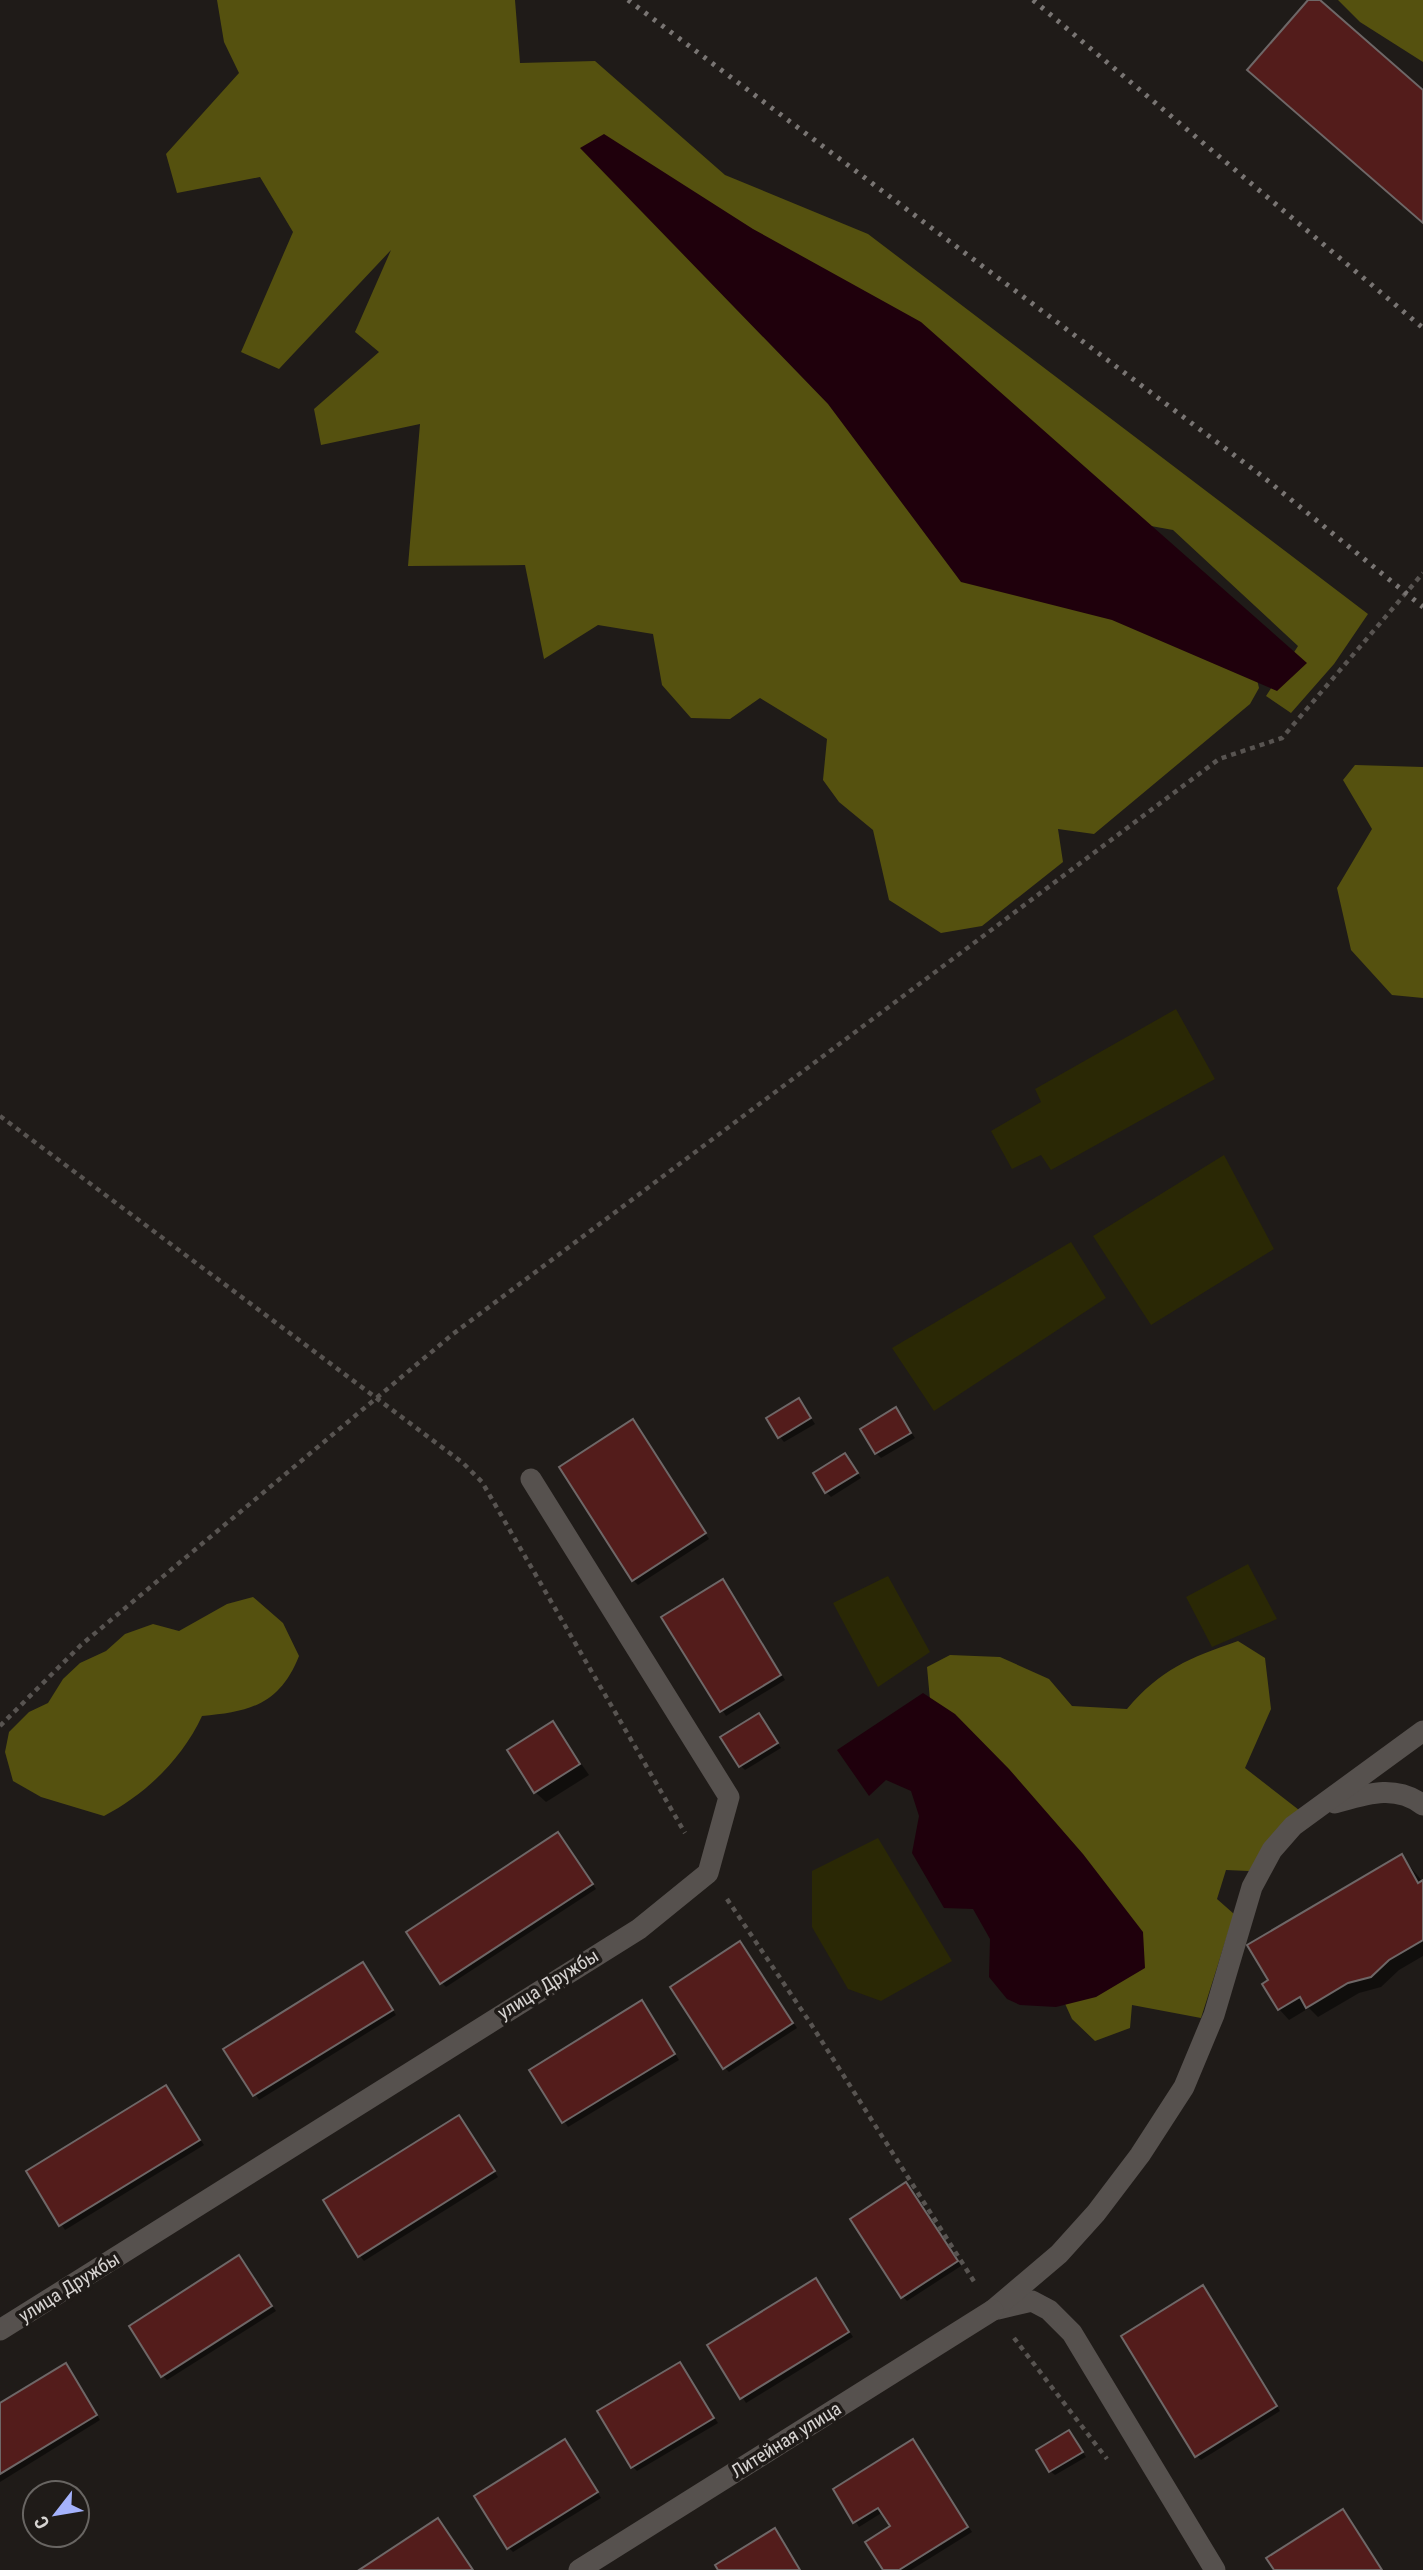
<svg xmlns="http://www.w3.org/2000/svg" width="1423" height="2570" font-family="'Roboto Condensed',sans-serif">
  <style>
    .green { fill: #2a2805 }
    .forest { fill: #55510f }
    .water { fill: #1f000c }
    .shadow { fill: #0007 }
    .building { fill: #531c1b; stroke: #6e6767; stroke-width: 2 }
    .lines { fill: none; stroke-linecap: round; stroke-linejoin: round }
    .path { stroke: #585451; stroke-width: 4.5; stroke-dasharray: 5 5; stroke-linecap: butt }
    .lane { stroke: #56514e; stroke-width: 21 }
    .street { stroke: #56514e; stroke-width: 21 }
    .rail { stroke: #797573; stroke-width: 5; stroke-dasharray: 3.5 7; stroke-linecap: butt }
    .labels { text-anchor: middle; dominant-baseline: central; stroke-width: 7; stroke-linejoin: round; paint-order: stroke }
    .street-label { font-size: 19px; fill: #d6d3d1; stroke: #1f1b18 }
  </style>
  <rect width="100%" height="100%" fill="#1f1b18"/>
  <g class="green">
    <path d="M1176 1009 1215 1079 1051 1170 1041 1155 1012 1169 991 1131 1041 1102 1035 1089Z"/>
    <path d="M1224 1155 1274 1249 1151 1325 1093 1236Z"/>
    <path d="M1071 1242 1106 1298 934 1411 892 1348Z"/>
    <path d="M1248 1564 1277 1619 1212 1647 1186 1597Z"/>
    <path d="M888 1576 930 1652 878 1687 833 1603Z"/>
    <path d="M878 1838 952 1961 881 2001 848 1989 812 1927V1871Z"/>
  </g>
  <g class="forest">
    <path d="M217 0H515L520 63 595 61 725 175 868 234 1368 614 1334 664 1291 713 1266 696 1298 646 1173 530 1085 514 1255 671 1259 688 1250 704 1094 834 1058 829 1063 862 982 926 941 933 889 900 873 830 839 802 823 780 827 739 760 698 730 719 691 718 662 685 653 634 598 625 544 659 525 565 408 566 420 424 321 445 314 409 379 352 355 332 391 250 279 369 241 352 293 232 260 177 177 193 166 154 239 73 224 42Z"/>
    <path d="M1338 0H1423V62L1360 22Z"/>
    <path d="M1355 765 1423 767V998L1392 995 1351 950 1337 888 1372 829 1343 780Z"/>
    <path d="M253 1597 283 1623 299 1656C280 1704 250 1712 202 1716 182 1759 146 1794 104 1816L41 1797 13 1781 5 1752 9 1732 29 1712 48 1703 63 1679 80 1663 106 1651 125 1634 153 1624 179 1631 227 1604Z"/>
    <path d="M1238 1641 1265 1658 1271 1709 1245 1768 1299 1810 1249 1871 1226 1870 1217 1899 1234 1914 1201 2018 1132 2005 1130 2028 1095 2041 1072 2019 931 1711 927 1667 950 1655 1000 1657 1049 1679 1072 1706 1127 1709C1161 1669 1189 1658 1238 1641Z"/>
  </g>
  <g class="water">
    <path d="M604 134 753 229 921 322 1307 663 1277 691 1112 620 961 582 828 404 580 148Z"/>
    <path d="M923 1693 955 1714 1009 1769 1083 1854 1143 1932 1145 1968 1096 1997 1056 2007 1020 2005 1007 1999 989 1977 990 1939 973 1909 944 1908 912 1853 919 1816 911 1791 886 1780 869 1796 837 1750Z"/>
  </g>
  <g class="shadow">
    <path d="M1310 0H1317L1423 92V223L1250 70Z"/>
    <path d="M799 1400 815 1424 784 1442 780 1437Z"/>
    <path d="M896 1410 915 1438 881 1458 876 1453Z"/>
    <path d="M633 1421 709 1539 638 1585 633 1580Z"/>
    <path d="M845 1455 861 1478 831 1497 826 1492Z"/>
    <path d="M727 1586 785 1680 726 1716 664 1617Z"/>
    <path d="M759 1715 781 1748 745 1770 740 1765Z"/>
    <path d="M553 1723 589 1775 546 1802 535 1792Z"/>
    <path d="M558 1834 596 1889 446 1987 442 1983Z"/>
    <path d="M1402 1857 1423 1882V1956L1399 1970 1381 1987 1359 1993 1318 2017 1309 2008 1289 2020 1279 2009Z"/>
    <path d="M745 1948 797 2028 729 2072 724 2067Z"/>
    <path d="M363 1964 396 2015 259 2100 226 2049Z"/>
    <path d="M646 2007 679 2060 568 2127 531 2070Z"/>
    <path d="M166 2088 204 2145 65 2230 29 2172Z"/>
    <path d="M459 2117 498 2177 364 2261 360 2256Z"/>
    <path d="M906 2184 961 2266 907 2301 902 2296Z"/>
    <path d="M239 2257 276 2311 167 2380 163 2376Z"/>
    <path d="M816 2280 853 2337 746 2403 709 2346Z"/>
    <path d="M1207 2292 1280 2411 1201 2460 1197 2456Z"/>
    <path d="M680 2364 718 2423 637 2471 633 2467Z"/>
    <path d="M66 2365 100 2420 0 2482V2405Z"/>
    <path d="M1069 2432 1086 2457 1055 2475 1050 2471Z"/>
    <path d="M565 2441 601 2498 513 2552 508 2547Z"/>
    <path d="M913 2441 972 2532 911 2570H885L892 2527 883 2512 859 2527 835 2490Z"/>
  </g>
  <g class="building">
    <path d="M1308 0H1320L1423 90V223L1247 70Z"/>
    <path d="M799 1398 811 1418 778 1438 766 1418Z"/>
    <path d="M896 1407 911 1433 875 1454 860 1429Z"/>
    <path d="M633 1419 706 1533 632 1581 559 1467Z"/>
    <path d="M845 1453 858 1473 825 1493 813 1473Z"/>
    <path d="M723 1579 781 1675 720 1712 661 1617Z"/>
    <path d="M759 1713 778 1743 739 1767 720 1737Z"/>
    <path d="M553 1721 580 1764 534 1793 507 1750Z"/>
    <path d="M558 1832 593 1884 440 1984 406 1932Z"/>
    <path d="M1402 1854 1418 1883 1423 1880V1940L1389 1960 1371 1977 1348 1983 1306 2008 1300 1997 1278 2010 1262 1984 1268 1980 1247 1945Z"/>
    <path d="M740 1941 793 2023 723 2069 670 1987Z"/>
    <path d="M363 1962 393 2010 253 2096 223 2049Z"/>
    <path d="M642 2000 675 2054 562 2123 529 2070Z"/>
    <path d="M166 2085 200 2140 59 2226 26 2171Z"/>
    <path d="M459 2115 495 2171 358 2257 323 2200Z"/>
    <path d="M906 2182 958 2261 901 2298 850 2219Z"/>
    <path d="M239 2255 272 2306 161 2377 129 2326Z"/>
    <path d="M816 2278 849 2332 740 2399 707 2345Z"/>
    <path d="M1203 2285 1277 2406 1195 2457 1121 2336Z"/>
    <path d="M680 2362 714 2418 631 2468 597 2411Z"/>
    <path d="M66 2363 97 2415 0 2474V2403Z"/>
    <path d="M1069 2430 1083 2452 1049 2472 1036 2450Z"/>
    <path d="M565 2439 598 2492 507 2549 474 2496Z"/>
    <path d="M913 2439 968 2527 899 2570H883L865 2542 890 2526 878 2508 853 2523 833 2489Z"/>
    <path d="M1343 2509 1382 2570H1274L1266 2558Z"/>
    <path d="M438 2518 473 2570H359Z"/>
    <path d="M775 2528 800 2570H718L715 2565Z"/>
  </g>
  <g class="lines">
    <g class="path">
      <path d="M0 1116 463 1463 482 1482 685 1833"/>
      <path d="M0 1726 81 1645 453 1334 1219 759 1282 738 1423 573"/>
      <path d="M727 1899 809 2021 975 2283"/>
      <path d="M1014 2338 1107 2459"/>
    </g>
    <g class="lane">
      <path d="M1335 1803C1367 1794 1395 1784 1423 1805"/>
      <path d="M998 2309 1032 2301 1049 2310 1072 2333 1215 2570"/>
      <path d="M993 2310 1059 2254 1096 2213 1140 2155 1184 2087 1214 2015 1252 1887 1272 1850 1293 1826 1423 1731"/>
    </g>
    <g class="street">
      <path d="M0 2330 639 1929 708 1873 729 1797 531 1479"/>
      <path d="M579 2570 993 2310"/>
    </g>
    <g class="rail">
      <path d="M628 0 1262 476 1423 607"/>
      <path d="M1033 0 1423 328"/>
    </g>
  </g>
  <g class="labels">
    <g class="street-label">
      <text transform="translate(548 1984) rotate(-32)">улица Дружбы</text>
      <text transform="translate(69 2287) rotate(-32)">улица Дружбы</text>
      <text transform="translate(786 2440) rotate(-32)">Литейная улица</text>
    </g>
  </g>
  <g transform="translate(56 2514) rotate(239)"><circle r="33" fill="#1f1b18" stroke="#686562" stroke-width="2"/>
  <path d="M0-5L12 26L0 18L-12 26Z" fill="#a4b2fc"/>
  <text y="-10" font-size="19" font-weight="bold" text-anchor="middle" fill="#d6d3d1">С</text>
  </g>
</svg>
